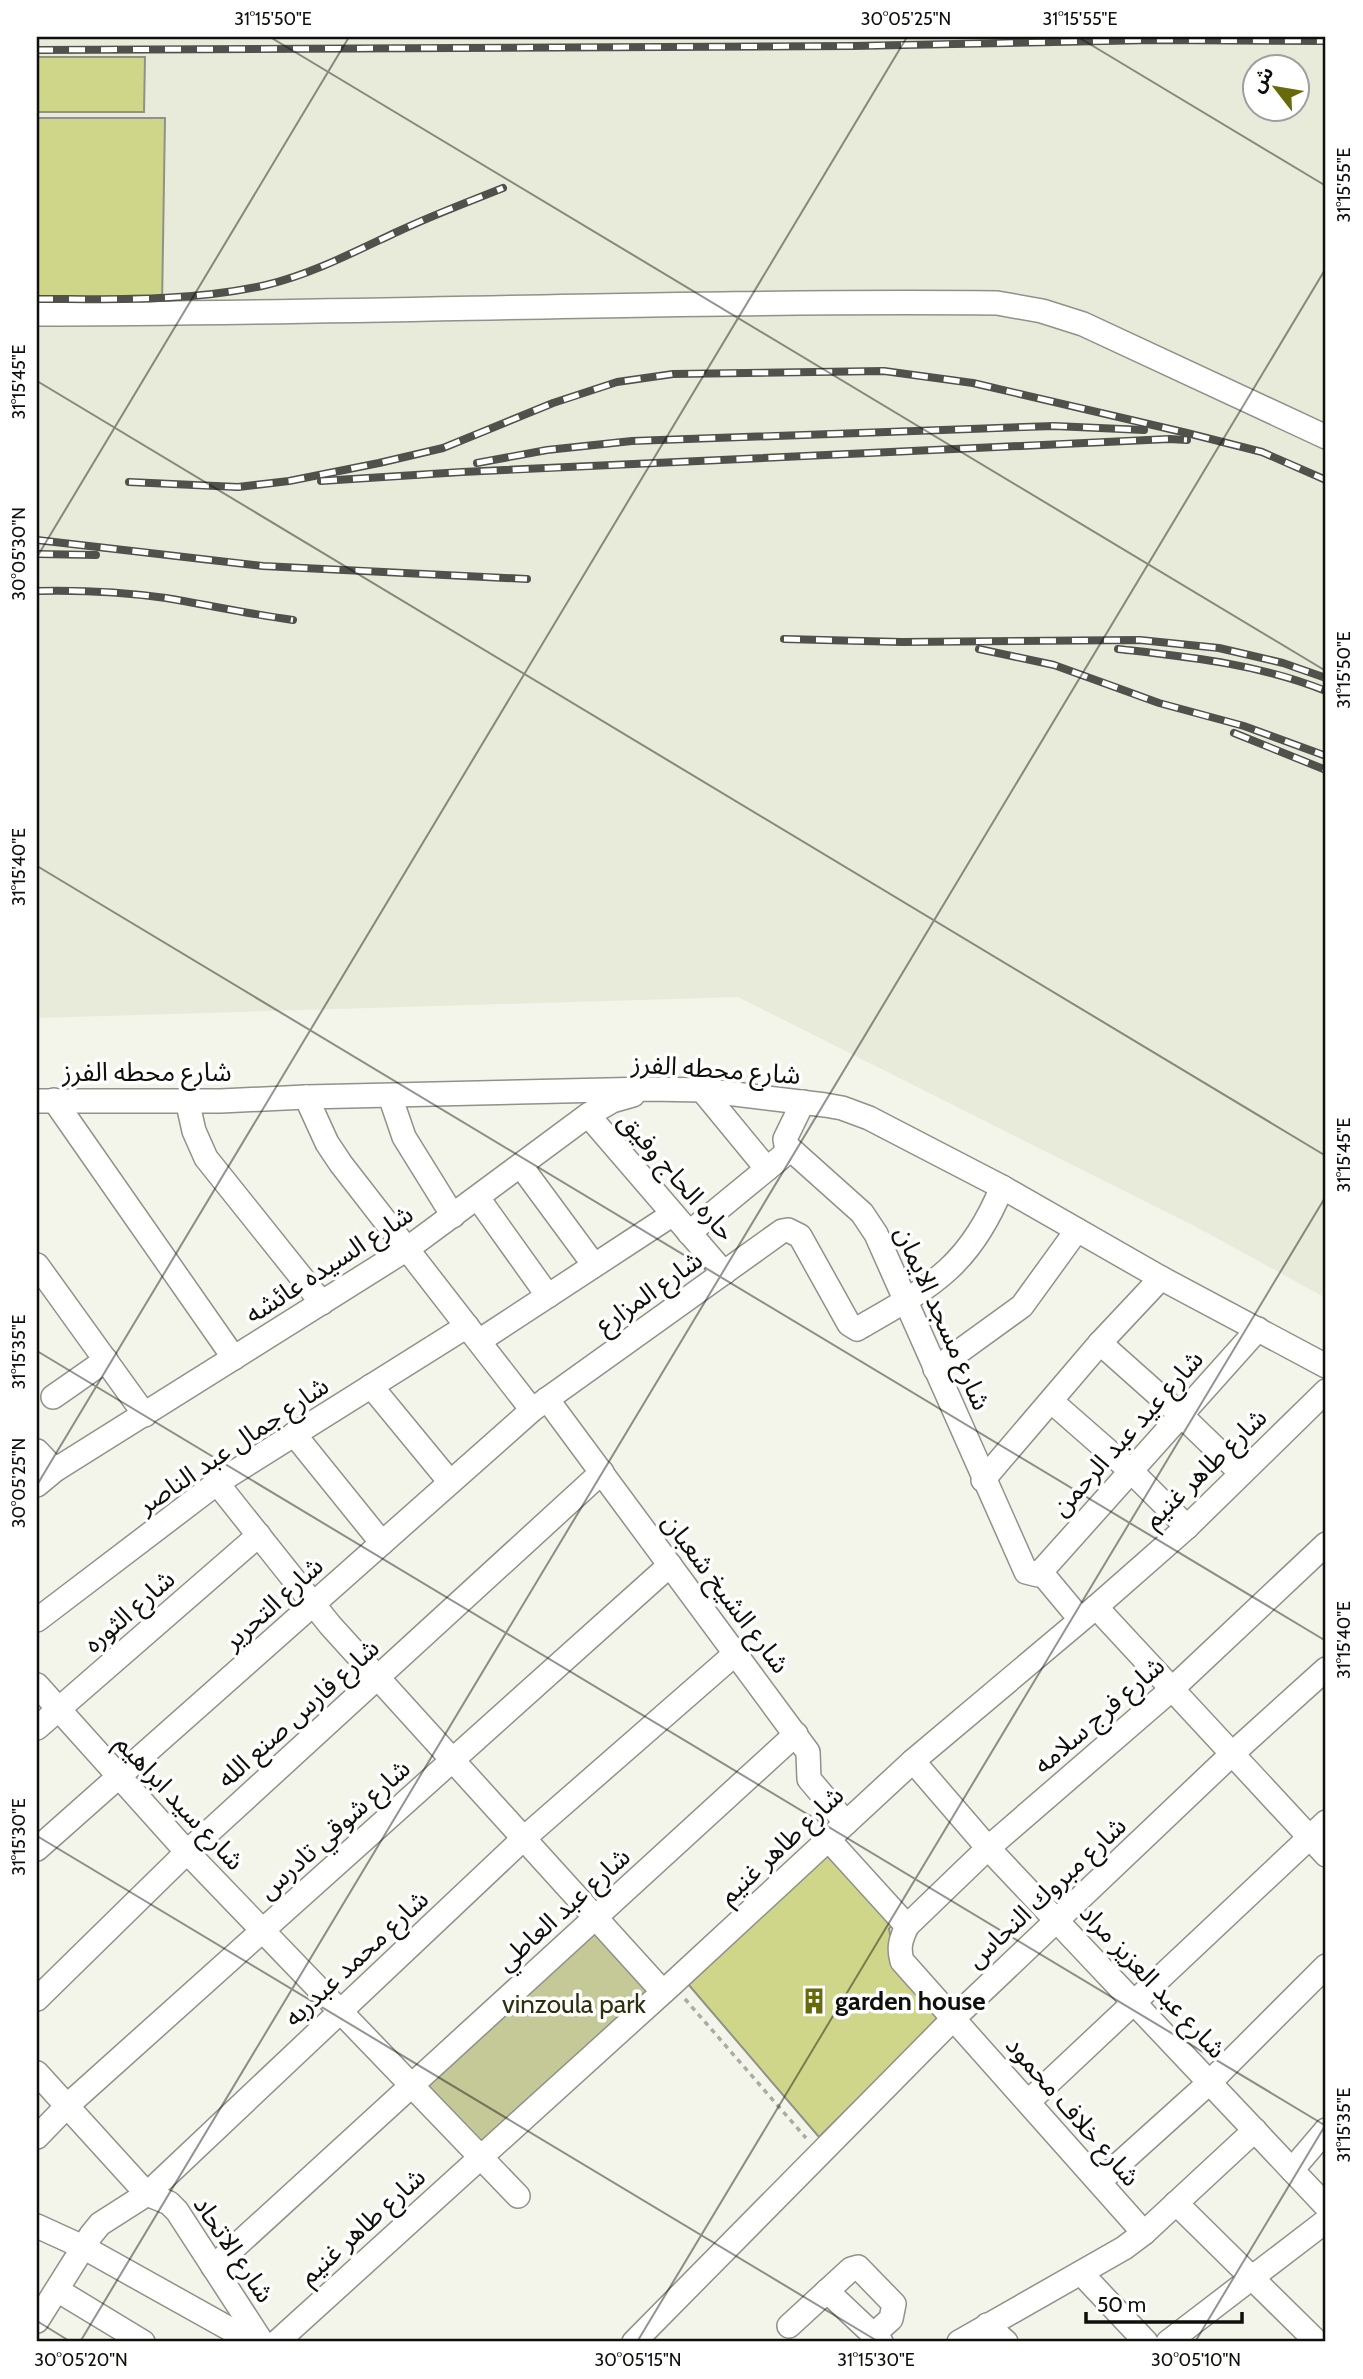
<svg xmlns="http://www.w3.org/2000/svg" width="1363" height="2379" font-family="Cabin,'Noto Sans Arabic',sans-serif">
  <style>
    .built { fill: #e8ebd9; fill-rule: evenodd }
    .park { fill: #c4c997 }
    .building { fill: #d0d689; stroke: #909288; stroke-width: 2 }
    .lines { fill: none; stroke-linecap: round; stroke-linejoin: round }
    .minor-casing { stroke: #909188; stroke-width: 26 }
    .path { stroke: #ababa4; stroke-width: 3.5; stroke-dasharray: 5 5; stroke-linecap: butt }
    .minor { stroke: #fff; stroke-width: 23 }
    .rail-casing { stroke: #51514c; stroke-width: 8 }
    .rail { stroke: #fff; stroke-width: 5; stroke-dasharray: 16; stroke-linecap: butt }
    .ticks { fill: none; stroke: #0f0f0c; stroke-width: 2; stroke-opacity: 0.45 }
    .labels { text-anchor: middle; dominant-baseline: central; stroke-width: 7; stroke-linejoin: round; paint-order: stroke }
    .street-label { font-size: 26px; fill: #0f0f0c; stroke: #fff }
    .poi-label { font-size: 26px; font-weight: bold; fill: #0f0f0c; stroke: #fff; text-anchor: start }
    .park-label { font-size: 26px; fill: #2d2f0d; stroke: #fff }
    .neatline { fill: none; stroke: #0f0f0c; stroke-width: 2.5 }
    .ticks-label { font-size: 18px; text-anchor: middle; fill: #0f0f0c }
  </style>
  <rect width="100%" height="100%" fill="#f3f4ea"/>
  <path class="built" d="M37 37H1326V1298L1200 1229 738 997 37 1018ZM1254 66H1296V108H1254Z"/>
  <path class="park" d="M591 1924 656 1993 480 2153 415 2085Z"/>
  <g class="building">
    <path d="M37 57H145L144 112H37Z"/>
    <path d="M37 118H165L162 306 37 307Z"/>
    <path d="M826 1855 894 1922 889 1929 891 1939 939 2019 819 2137 688 1984Z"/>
  </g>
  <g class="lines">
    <g class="minor-casing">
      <g id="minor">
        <path d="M37 314C357 314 677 300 997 303L1042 311 1083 324 1326 437"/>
        <path d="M702 1090 767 1169"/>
        <path d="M390 1096 404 1137 453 1216"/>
        <path d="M306 1097 327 1143 341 1164 532 1410"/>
        <path d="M54 1100 234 1358"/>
        <path d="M187 1100 194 1131 206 1158 322 1303"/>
        <path d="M37 1101H221L306 1097 650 1089 702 1090 825 1105 842 1108 869 1118 1002 1187 1161 1278 1326 1366"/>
        <path d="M803 1102 785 1139 786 1145 862 1213 876 1234 1026 1572 1038 1575 1258 1329"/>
        <path d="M588 1115 724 1273"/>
        <path d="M521 1166 594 1265"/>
        <path d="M478 1198 548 1296"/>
        <path d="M689 1233 790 1150"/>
        <path d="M37 1265 145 1415"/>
        <path d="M479 1341 673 1214"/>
        <path d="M1100 1343 1182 1416 1241 1473"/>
        <path d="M935 1369 1022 1306 1077 1230"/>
        <path d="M371 1386 450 1482"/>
        <path d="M53 1397 106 1360"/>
        <path d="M547 1399 808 1752 809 1779 846 1823"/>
        <path d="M1051 1401 1131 1471 1187 1527"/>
        <path d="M294 1434 382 1543"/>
        <path d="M37 1451 55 1470"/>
        <path d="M983 1480 1100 1343 1161 1278"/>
        <path d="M217 1483 330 1625 663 1992"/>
        <path d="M37 1485 55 1470 407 1249 588 1115 612 1101 633 1095"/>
        <path d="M1040 1571 1080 1619"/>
        <path d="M1096 1607 1326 1855"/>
        <path d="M37 1620 217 1483 467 1326"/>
        <path d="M37 1685 187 1852 518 2196"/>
        <path d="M37 1728 259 1535"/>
        <path d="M913 1761 988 1848 1326 2206"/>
        <path d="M828 1839 907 1926"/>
        <path d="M37 1849 532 1410 782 1231 788 1230 800 1236 849 1324 857 1329C930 1287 969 1268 1002 1187"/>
        <path d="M37 1999 187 1852 602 1472"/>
        <path d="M37 2073 147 2194 169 2203 177 2211 262 2342"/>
        <path d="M1028 2102 1326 1822"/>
        <path d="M37 2137 68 2105 670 1565"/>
        <path d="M1292 2170 1326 2130"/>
        <path d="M1099 2182 1210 2082 1326 1966"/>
        <path d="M1176 2203 1317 2342"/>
        <path d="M37 2226 83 2247 253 2342"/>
        <path d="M1144 2233 902 1961C898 1947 901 1939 907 1926L988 1848 1172 1689 1326 1544"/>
        <path d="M213 2267 796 1734"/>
        <path d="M1081 2273 1146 2342"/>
        <path d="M57 2290 143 2342"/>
        <path d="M827 2291 881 2342"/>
        <path d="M37 2321 91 2235 100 2224 147 2194 523 1839 736 1653"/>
        <path d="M987 2325 1006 2342"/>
        <path d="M789 2326 851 2269 858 2267 894 2304 891 2319 873 2335"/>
        <path d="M277 2342 672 1984 913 1761 1096 1607 1187 1527 1326 1391"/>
        <path d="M634 2342 954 2018 1233 1753 1326 1669"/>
        <path d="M959 2342 1124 2248 1144 2233 1255 2130"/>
        <path d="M1168 2342 1326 2221"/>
      </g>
    </g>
    <path class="path" d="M685 1999 806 2138"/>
    <use href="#minor" class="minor"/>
    <g class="rail-casing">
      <g id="rail">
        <path d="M37 50 853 46 1154 40 1326 41"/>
        <path d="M37 299C113 299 190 302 266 285 312 274 356 251 399 231 433 215 468 202 503 188"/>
        <path d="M477 463 547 450 632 441 1054 426 1144 430"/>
        <path d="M321 481 462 472 1169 439 1187 440"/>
        <path d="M129 482 238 487 289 481 379 463 443 448 553 403 617 382 673 374 884 371 973 383 1187 433 1262 452 1326 480"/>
        <path d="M37 540 263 566 527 579"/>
        <path d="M37 554 96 555"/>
        <path d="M37 591C79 590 123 592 166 598 208 605 250 614 293 620"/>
        <path d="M784 639 902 642 1140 640 1219 648 1283 663 1326 678"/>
        <path d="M979 649 1054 665 1159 703 1244 726 1326 756"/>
        <path d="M1118 649C1188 657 1260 664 1326 691"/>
        <path d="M1234 733 1326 770"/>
      </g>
    </g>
    <use href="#rail" class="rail"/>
  </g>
  <path class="ticks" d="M270 37 1326 671M1078 37 1326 186M37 381 1326 1156M37 557 349 37M37 866 1326 1641M37 1351 1326 2126M37 1485 907 37M37 1836 879 2342M37 2321 71 2342M80 2342 1326 268M637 2342 1326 1196M1195 2342 1326 2124"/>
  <defs>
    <g id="building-bare" transform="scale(2.1)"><path d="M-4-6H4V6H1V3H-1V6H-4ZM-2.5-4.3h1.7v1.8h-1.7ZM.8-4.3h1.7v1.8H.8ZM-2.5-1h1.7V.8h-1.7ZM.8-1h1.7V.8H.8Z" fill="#666a0b" stroke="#fff" stroke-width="2.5" paint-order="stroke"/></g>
  </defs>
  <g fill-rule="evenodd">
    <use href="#building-bare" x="814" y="2001"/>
  </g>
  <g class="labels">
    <g class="street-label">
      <text transform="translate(716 1069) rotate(4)">شارع محطه الفرز</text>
      <text x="147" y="1072">شارع محطه الفرز</text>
      <text transform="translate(677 1176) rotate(49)">حاره الحاج وفيق</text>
      <text transform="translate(329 1264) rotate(-33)">شارع السيده عائشه</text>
      <text transform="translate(649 1292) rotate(-35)">شارع المزارع</text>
      <text transform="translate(943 1318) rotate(66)">شارع مسجد الايمان</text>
      <text transform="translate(1127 1433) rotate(-48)">شارع عيد عبد الرحمن</text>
      <text transform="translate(233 1445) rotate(-34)">شارع جمال عبد الناصر</text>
      <text transform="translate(1205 1468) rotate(-44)">شارع طاهر غنيم</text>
      <text transform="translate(726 1593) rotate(53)">شارع الشيخ شعبان</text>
      <text transform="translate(273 1603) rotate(-42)">شارع التحرير</text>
      <text transform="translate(129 1611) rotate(-41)">شارع الثوره</text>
      <text transform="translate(298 1713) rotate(-42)">شارع فارس صنع الله</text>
      <text transform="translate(1099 1715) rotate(-41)">شارع فرج سلامه</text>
      <text transform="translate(180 1802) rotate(47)">شارع سيد ابراهيم</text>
      <text transform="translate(334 1829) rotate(-42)">شارع شوقي تادرس</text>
      <text transform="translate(781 1845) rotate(-43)">شارع طاهر غنيم</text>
      <text transform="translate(1046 1892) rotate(-43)">شارع مبروك النحاس</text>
      <text transform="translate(563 1909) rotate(-42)">شارع عبد العاطي</text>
      <text transform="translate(356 1958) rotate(-43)">شارع محمد عبدربه</text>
      <text transform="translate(1153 1981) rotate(47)">شارع عبد العزيز مراد</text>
      <text transform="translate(1073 2111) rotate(49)">شارع خلاف محمود</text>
      <text transform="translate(362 2226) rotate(-42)">شارع طاهر غنيم</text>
      <text transform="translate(234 2249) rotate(56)">شارع الاتحاد</text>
    </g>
    <g class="poi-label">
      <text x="835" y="2001">garden house</text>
    </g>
    <g class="park-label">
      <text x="574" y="2004">vinzoula park</text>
    </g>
  </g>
  <rect width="1363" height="2379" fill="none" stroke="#ffffff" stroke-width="77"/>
  <g transform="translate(1276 88) rotate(301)"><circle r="33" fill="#ffffff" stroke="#9f9f9e" stroke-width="2"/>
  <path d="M0-5L12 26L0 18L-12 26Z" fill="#666a0b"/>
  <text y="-10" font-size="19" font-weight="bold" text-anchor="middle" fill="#0f0f0c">ش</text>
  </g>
  <path d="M1086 2312v10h156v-10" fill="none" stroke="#0f0f0c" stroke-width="3.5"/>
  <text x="1097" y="2312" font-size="21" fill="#0f0f0c" stroke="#ffffff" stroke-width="5" paint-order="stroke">50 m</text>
  <rect x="38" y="38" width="1286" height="2302" class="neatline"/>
  <g class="ticks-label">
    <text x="273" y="25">31°15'50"E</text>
    <text x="906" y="25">30°05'25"N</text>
    <text x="1080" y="25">31°15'55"E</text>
    <text transform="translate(1344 185) rotate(-90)" y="6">31°15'55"E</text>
    <text transform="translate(19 382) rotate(-90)" y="6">31°15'45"E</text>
    <text transform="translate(19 554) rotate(-90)" y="6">30°05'30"N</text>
    <text transform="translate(1344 670) rotate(-90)" y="6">31°15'50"E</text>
    <text transform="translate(19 867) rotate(-90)" y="6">31°15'40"E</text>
    <text transform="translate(1344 1155) rotate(-90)" y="6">31°15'45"E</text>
    <text transform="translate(19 1352) rotate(-90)" y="6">31°15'35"E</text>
    <text transform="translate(19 1483) rotate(-90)" y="6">30°05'25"N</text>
    <text transform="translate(1344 1640) rotate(-90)" y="6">31°15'40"E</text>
    <text transform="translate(19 1837) rotate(-90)" y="6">31°15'30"E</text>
    <text transform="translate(1344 2125) rotate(-90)" y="6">31°15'35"E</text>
    <text x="81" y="2366">30°05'20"N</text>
    <text x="638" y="2366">30°05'15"N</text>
    <text x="876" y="2366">31°15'30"E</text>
    <text x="1196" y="2366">30°05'10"N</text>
  </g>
</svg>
